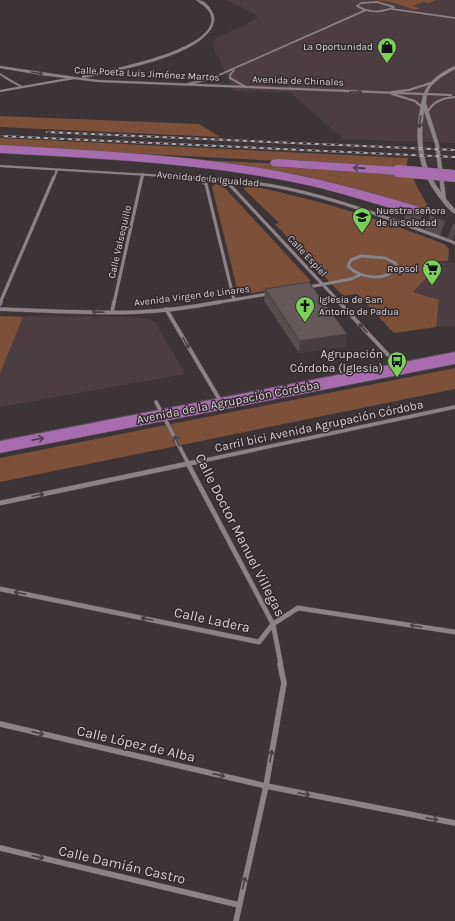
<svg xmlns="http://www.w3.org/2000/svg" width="455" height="921" font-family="Karla,sans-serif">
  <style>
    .built { fill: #4c3d43 }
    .green { fill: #7d5139 }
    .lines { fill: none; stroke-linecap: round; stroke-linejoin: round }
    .primary-tunnel { stroke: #544b4f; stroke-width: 16; stroke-dasharray: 16 8; stroke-linecap: butt }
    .street-far5-casing { stroke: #595256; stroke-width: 2 }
    .street-far4-casing { stroke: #595256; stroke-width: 2.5 }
    .street-far3-casing { stroke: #595256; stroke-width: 3.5 }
    .street-far2-casing { stroke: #595256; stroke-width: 4.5 }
    .street-far1-casing { stroke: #595256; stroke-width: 5.5 }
    .street-casing { stroke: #595256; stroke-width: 6 }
    .secondary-casing { stroke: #595256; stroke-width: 1 }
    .primary-casing { stroke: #595256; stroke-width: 1 }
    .street-far5 { stroke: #8d8387; stroke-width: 1.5 }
    .street-far4 { stroke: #8d8387; stroke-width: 2 }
    .street-far3 { stroke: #8d8387; stroke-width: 3 }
    .street-far2 { stroke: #8d8387; stroke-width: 3.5 }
    .street-far1 { stroke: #8d8387; stroke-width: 4.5 }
    .street { stroke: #8d8387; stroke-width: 5.5 }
    .secondary { fill: #8d8387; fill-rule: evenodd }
    .primary { fill: #a66cae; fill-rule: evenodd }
    .rail-casing { stroke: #b1aaad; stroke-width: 2 }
    .rail { stroke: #332a2e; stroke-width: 1.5; stroke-dasharray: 4; stroke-linecap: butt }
    .primary-bridge-casing { stroke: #595256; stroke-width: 12; stroke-linecap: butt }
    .primary-bridge { stroke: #a66cae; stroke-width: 12 }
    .wall { fill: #564d4c }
    .shaded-wall { fill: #463e3e }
    .building { fill: #645958; stroke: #463e3e }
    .oneway { stroke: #4a4044 }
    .oneway2 { stroke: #503a4e }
    .labels { text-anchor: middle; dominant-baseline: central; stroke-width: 3; stroke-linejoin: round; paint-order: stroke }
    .far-poi-label { font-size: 10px; fill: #d6d0d3; stroke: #332a2e; text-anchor: end }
    .far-street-label { font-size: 10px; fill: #d6d0d3; stroke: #332a2e }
    .poi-label { font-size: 12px; fill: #d6d0d3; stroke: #332a2e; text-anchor: end }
    .street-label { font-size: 12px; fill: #d6d0d3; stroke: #332a2e }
    .near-street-label { font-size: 14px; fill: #d6d0d3; stroke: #332a2e }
  </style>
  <rect width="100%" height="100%" fill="#3d3438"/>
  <g class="built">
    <path d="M227 0H455V143L343 139 290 92 234 91 213 46 216 38 249 23 258 16Z"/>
    <path d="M436 261 455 263V326L436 327 438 300 413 292 428 276V266Z"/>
    <path d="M0 316 138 317 149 319 156 323 185 374 0 407Z"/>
  </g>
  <g class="green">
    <path d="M376 0H436L429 3 423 2 413 6 419 8 415 10 391 2Z"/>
    <path d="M0 116 199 124 220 137 0 127Z"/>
    <path d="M0 138 408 158 406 168 0 146Z"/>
    <path d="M201 160 282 164 412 174 417 187 429 208 426 209C391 199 357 188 322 180 282 171 242 165 201 160Z"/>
    <path d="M215 184 223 186 310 280V283L247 294 238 292 212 187Z"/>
    <path d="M252 186C320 200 380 219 444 244L449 249 448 261H436L435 266H428V276L413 292 439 300 436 327 394 333 357 294 343 296 275 224 279 223 243 188Z"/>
    <path d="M0 316 23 317 0 373Z"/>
    <path d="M455 368V389L0 482V458Z"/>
  </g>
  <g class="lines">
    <path class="primary-tunnel" d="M405 215 455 233"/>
    <g class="street-far5-casing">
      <g id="street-far5">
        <path d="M377 2 394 7C382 13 368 13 357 6L361 3Z"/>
        <path d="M392 9 455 18"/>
        <path d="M0 74 8 79"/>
        <path d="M71 79 74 78"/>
        <path d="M210 79 366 10"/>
        <path d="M231 79 230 75 234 70"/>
      </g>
    </g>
    <g class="street-far4-casing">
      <g id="street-far4">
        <path d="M6 78 22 87"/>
        <path d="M230 78 246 87"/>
        <path d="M188 84 213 78"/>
        <path d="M0 91 74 78"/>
        <path d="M392 92 409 90 431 83"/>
        <path d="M392 94 415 101 423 108"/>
        <path d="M425 94 451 95"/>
        <path d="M427 113C433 101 443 98 455 97"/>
        <path d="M0 166 198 178"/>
        <path d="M54 178 57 170"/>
        <path d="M142 178 143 174"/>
      </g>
    </g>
    <g class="street-far3-casing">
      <g id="street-far3">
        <path d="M180 177C215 179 249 181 284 188 342 200 399 222 455 243"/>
        <path d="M198 179 206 184 234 300"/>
        <path d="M220 180 229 184 340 303"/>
        <path d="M361 256 385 258 395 263 397 266C387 283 359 278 348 266L351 260Z"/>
        <path d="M309 287 351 279 360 275"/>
        <path d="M0 303 54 177"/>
        <path d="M114 303 142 177"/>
        <path d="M214 303 268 294"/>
      </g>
    </g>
    <g class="street-far2-casing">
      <g id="street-far2">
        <path d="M339 302 390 357"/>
        <path d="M0 304 1 302"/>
        <path d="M0 309C46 311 92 314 138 312 165 311 193 307 220 302"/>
        <path d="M166 309 221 402"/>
        <path d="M112 312 114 302"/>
        <path d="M156 402 188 463"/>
        <path d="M192 463 455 407"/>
      </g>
    </g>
    <g class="street-far1-casing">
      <g id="street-far1">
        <path d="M187 462 273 624 281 665"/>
        <path d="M0 503 196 462"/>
        <path d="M0 589 259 642 273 624 298 608 455 632"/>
      </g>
    </g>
    <g class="street-casing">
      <g id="street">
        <path d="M0 724 266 786 455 823"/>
        <path d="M0 848 239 905"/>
        <path d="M236 921 266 786 284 683 280 664"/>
      </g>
    </g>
    <g class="secondary-casing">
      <path id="secondary" d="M196 0C203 0 208 4 211 10 215 16 215 20 212 27 197 57 115 71 84 78L98 80 424 93C429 80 443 71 455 66V69L440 78 431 86 427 94 426 103 439 144 446 199 455 209V214C448 210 443 202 438 196 414 164 414 133 423 95L98 82 41 75 0 68V66L82 78V76C103 71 227 49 210 13 207 7 201 4 196 0ZM424 111 435 144 441 192C422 168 420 140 424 111Z"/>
    </g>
    <g class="primary-casing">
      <g id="primary">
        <path d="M0 145C87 150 174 154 260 168 314 177 367 191 419 207L421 210 419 213 414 214C380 206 347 194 312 186 210 163 104 159 0 153Z"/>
        <path d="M277 159 398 167 403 168 405 171 403 174 398 175 272 166 270 163 272 160Z"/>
        <path d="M455 352V364L0 453V441Z"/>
      </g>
    </g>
    <use href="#street-far5" class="street-far5"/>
    <use href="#street-far4" class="street-far4"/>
    <use href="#street-far3" class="street-far3"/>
    <use href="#street-far2" class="street-far2"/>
    <use href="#street-far1" class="street-far1"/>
    <use href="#street" class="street"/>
    <use href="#secondary" class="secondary"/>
    <use href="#primary" class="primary"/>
    <g class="rail-casing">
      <g id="rail">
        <path d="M47 132 455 150"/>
        <path d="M0 136 455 157"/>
      </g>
    </g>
    <use href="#rail" class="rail"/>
    <g class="primary-bridge-casing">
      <path id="primary-bridge" d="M398 171 455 176"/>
    </g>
    <use href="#primary-bridge" class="primary-bridge"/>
  </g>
  <path class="wall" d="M265 289 346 346 299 353 264 301Z"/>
  <path class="shaded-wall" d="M347 334 346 346 299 353 300 341Z"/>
  <path class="building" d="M309 282 347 334 300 341 265 289Z"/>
  <defs><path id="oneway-shaft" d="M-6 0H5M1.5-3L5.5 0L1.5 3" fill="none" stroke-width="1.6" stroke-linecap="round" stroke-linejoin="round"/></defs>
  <g class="oneway">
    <use href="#oneway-shaft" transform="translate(37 73) rotate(9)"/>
    <use href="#oneway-shaft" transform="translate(356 92) rotate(2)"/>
    <use href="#oneway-shaft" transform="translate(420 122) rotate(97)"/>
    <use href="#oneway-shaft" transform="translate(98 312) rotate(-178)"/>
    <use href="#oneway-shaft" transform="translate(363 328) rotate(-133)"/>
    <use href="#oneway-shaft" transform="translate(186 343) rotate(59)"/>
    <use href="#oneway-shaft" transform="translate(177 441) rotate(-118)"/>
    <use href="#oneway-shaft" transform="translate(38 495) rotate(-12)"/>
    <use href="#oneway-shaft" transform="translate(20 593) rotate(-168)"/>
    <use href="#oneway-shaft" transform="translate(147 619) rotate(-168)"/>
    <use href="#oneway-shaft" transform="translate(416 626) rotate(-171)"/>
    <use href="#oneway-shaft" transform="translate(38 733) rotate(13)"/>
    <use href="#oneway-shaft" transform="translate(271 756) rotate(-80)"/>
    <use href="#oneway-shaft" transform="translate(219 775) rotate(13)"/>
    <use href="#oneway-shaft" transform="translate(304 794) rotate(11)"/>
    <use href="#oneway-shaft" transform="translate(432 819) rotate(11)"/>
    <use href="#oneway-shaft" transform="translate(38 857) rotate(13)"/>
    <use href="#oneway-shaft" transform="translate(244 883) rotate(-77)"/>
  </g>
  <g class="oneway2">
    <use href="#oneway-shaft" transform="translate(359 168) rotate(-176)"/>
    <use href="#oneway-shaft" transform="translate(38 439) rotate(-11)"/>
  </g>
  <defs>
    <g id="shop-pin" transform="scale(1)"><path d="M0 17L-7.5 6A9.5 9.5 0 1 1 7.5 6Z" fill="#7ad157" stroke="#332a2e"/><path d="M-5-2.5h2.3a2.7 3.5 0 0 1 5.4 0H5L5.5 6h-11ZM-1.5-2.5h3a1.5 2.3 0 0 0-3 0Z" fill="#111"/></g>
    <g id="school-pin" transform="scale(1)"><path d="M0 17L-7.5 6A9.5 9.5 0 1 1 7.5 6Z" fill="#7ad157" stroke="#332a2e"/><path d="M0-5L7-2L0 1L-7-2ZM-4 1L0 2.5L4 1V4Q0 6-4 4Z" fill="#111"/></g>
    <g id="supermarket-pin" transform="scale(1)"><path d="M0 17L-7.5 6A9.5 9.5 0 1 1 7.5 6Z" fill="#7ad157" stroke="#332a2e"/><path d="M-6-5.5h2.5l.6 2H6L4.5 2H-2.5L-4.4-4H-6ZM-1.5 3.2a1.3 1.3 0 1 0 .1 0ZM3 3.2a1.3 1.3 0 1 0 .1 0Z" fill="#111"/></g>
    <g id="church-pin" transform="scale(1)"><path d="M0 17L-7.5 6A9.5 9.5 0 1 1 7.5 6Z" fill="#7ad157" stroke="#332a2e"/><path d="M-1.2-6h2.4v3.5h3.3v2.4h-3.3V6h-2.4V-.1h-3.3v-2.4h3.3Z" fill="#111"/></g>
    <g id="bus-pin" transform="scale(1)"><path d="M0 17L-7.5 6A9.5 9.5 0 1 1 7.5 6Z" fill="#7ad157" stroke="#332a2e"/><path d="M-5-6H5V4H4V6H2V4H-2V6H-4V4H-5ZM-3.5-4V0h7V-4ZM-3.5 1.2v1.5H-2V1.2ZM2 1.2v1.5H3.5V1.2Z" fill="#111"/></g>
  </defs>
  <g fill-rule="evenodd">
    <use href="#shop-pin" x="387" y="47"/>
    <use href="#school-pin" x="362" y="217"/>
    <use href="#supermarket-pin" x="432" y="269"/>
    <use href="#church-pin" x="305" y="306"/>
    <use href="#bus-pin" x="397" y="361"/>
  </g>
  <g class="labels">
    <g class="far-poi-label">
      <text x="373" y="47">La Oportunidad</text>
      <text x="376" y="211" text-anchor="start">Nuestra señora<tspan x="376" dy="12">de la Soledad</tspan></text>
      <text x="418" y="269">Repsol</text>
      <text x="319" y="300" text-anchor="start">Iglesia de San<tspan x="319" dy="12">Antonio de Padua</tspan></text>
    </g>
    <g class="far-street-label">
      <text transform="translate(147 74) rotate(3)">Calle Poeta Luis Jiménez Martos</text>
      <text transform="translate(298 81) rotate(2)">Avenida de Chinales</text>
      <text transform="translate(208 179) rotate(5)">Avenida de la Igualdad</text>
      <text transform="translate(120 242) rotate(-77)">Calle Valsequillo</text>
      <text transform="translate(307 256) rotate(47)">Calle Espiel</text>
      <text transform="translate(192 296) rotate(-7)">Avenida Virgen de Linares</text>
    </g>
    <g class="poi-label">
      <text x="383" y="354">Agrupación<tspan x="383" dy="14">Córdoba (Iglesia)</tspan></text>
    </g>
    <g class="street-label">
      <text transform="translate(228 402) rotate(-11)">Avenida de la Agrupación Córdoba</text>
      <text transform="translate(319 426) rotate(-12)">Carril bici Avenida Agrupación Córdoba</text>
    </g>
    <g class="near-street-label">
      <text transform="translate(240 535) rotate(63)">Calle Doctor Manuel Villegas</text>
      <text transform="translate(212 620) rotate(12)">Calle Ladera</text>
      <text transform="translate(136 744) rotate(13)">Calle López de Alba</text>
      <text transform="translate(122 865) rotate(13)">Calle Damián Castro</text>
    </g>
  </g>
</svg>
